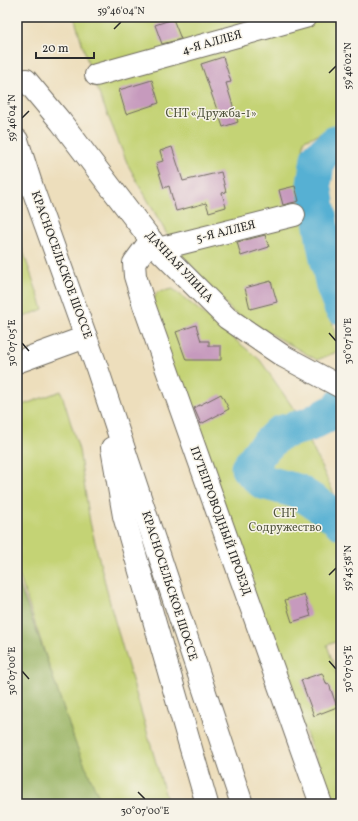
<svg xmlns="http://www.w3.org/2000/svg" width="358" height="821" font-family="Vollkorn,serif">
  <style>
    .green { fill: #c4d375; stroke: #787f50 }
    .forest { fill: #9bb566; stroke: #637048 }
    .lines { fill: none; stroke-linecap: round; stroke-linejoin: round }
    .river { stroke: #56b0d3; stroke-width: 35 }
    .building { fill: #c69abd }
    .minor-casing { stroke: #6f6a5e; stroke-width: 24 }
    .highway-casing { stroke: #6f6a5e; stroke-width: 24 }
    .minor { stroke: #fff; stroke-width: 22 }
    .highway { stroke: #fff; stroke-width: 22 }
    .ticks { fill: none; stroke: #2b2b2b; stroke-width: 1.5 }
    .labels { text-anchor: middle; dominant-baseline: central; stroke-width: 3; stroke-linejoin: round; paint-order: stroke }
    .street-label { font-size: 12px; fill: #2b2b2b; stroke: #f7f3e8 }
    .park-label { font-size: 12px; fill: #51553e; stroke: #f7f3e8 }
    .neatline { fill: none; stroke: #2b2b2b; stroke-width: 1.5 }
    .ticks-label { font-size: 10px; text-anchor: middle; fill: #2b2b2b }
  </style>
  <rect width="100%" height="100%" fill="#f7f3e8"/>
  <filter id="ink" filterUnits="userSpaceOnUse"><feTurbulence type="fractalNoise" baseFrequency=".025" numOctaves="2"/><feDisplacementMap in="SourceGraphic" scale="8" xChannelSelector="R" yChannelSelector="G"/><feConvolveMatrix kernelMatrix="1 2 1 2 8 2 1 2 1" color-interpolation-filters="sRGB"/></filter>
  <filter id="wash" filterUnits="userSpaceOnUse"><feTurbulence type="fractalNoise" baseFrequency=".012" numOctaves="4" result="noise"/><feDisplacementMap in="SourceGraphic" scale="16" xChannelSelector="R" yChannelSelector="G"/><feGaussianBlur stdDeviation="0.9" result="paint"/><feColorMatrix in="noise" values="0 0 0 0 0 0 0 0 0 0 0 0 0 0 0 0 0 1.4 0 .05"/><feComposite in="paint" operator="in"/></filter>
  <g filter="url(#wash)">
    <rect width="100%" height="100%" fill="#eddebc"/>
    <g class="green">
      <path d="M74 17H341V126L304 140 302 165 307 211 339 351 317 360 233 312 173 245 128 165 93 79Z"/>
      <path d="M17 234 43 309 17 320Z"/>
      <path d="M173 289 260 360 296 412 341 509V640L327 645 341 687V804H333L147 316 157 292Z"/>
      <path d="M61 391 79 450 90 522 112 611 168 804H95L17 569V407Z"/>
    </g>
    <path class="forest" d="M17 578 48 663 75 742 102 804H17Z"/>
    <g class="lines">
      <g class="river">
        <path d="M341 141 335 143 318 158 314 184 324 244 333 286 341 307"/>
        <path d="M341 405 337 410 308 425 279 433 259 453 248 468 263 482 297 491 324 508 341 522"/>
      </g>
    </g>
    <g id="blocks">
      <g class="building">
        <path d="M173 19 181 39 162 44 155 25Z"/>
        <path d="M223 57 231 82 226 83 238 122 223 127 201 64Z"/>
        <path d="M152 80 159 103 126 114 119 90Z"/>
        <path d="M172 147 183 181 221 172 226 192 222 193 226 207 209 212 206 203 176 211 169 186 164 188 156 163 163 161 160 151Z"/>
        <path d="M295 186 299 201 283 205 279 190Z"/>
        <path d="M265 235 269 247 241 256 237 242Z"/>
        <path d="M271 281 277 302 250 309 245 288Z"/>
        <path d="M196 325 201 341H209V346H221V360H186L176 332Z"/>
        <path d="M221 394 229 409 201 424 194 408Z"/>
        <path d="M304 594 311 616 292 622 285 600Z"/>
        <path d="M322 673 327 685 329 684 337 707 314 716 301 680Z"/>
      </g>
    </g>
  </g>
  <g filter="url(#ink)">
    <use href="#blocks" fill-opacity="0" stroke="#6f6a5e" stroke-width="1"/>
    <g class="lines">
      <g class="minor-casing">
        <g id="minor">
          <path d="M96 75 305 17"/>
          <path d="M17 82 26 80 61 122 158 249 227 318 283 356 341 387"/>
          <path d="M151 240 134 263 135 276 144 305 321 804"/>
          <path d="M158 249 294 215"/>
          <path d="M17 362 86 337"/>
        </g>
      </g>
      <g class="highway-casing">
        <g id="highway">
          <path d="M17 140 32 187 97 368 242 804"/>
          <path d="M112 448 124 516 207 804"/>
        </g>
      </g>
      <use href="#minor" class="minor"/>
      <use href="#highway" class="highway"/>
    </g>
  </g>
  <path class="ticks" d="M114 29 121 22M329 73 336 66M22 118 29 111M329 333 336 341M22 343 29 351M329 575 336 568M329 661 336 669M22 671 29 679M138 792 145 799"/>
  <g class="labels">
    <g class="street-label">
      <text transform="translate(212 43) rotate(-16)">4-Я АЛЛЕЯ</text>
      <text transform="translate(226 232) rotate(-14)">5-Я АЛЛЕЯ</text>
      <text transform="translate(61 265) rotate(70)">КРАСНОСЕЛЬСКОЕ ШОССЕ</text>
      <text transform="translate(179 267) rotate(47)">ДАЧНАЯ УЛИЦА</text>
      <text transform="translate(220 521) rotate(70)">ПУТЕПРОВОДНЫЙ ПРОЕЗД</text>
      <text transform="translate(169 586) rotate(72)">КРАСНОСЕЛЬСКОЕ ШОССЕ</text>
    </g>
    <g class="park-label">
      <text x="211" y="114">СНТ «Дружба-1»</text>
      <text x="285" y="514">СНТ<tspan x="285" dy="14">Содружество</tspan></text>
    </g>
  </g>
  <rect width="358" height="821" fill="none" stroke="#f7f3e8" stroke-width="44"/>
  <path d="M36 52v6h58v-6" fill="none" stroke="#2b2b2b" stroke-width="2"/>
  <text x="42" y="52" font-size="12" fill="#2b2b2b" stroke="#f7f3e8" stroke-width="3" paint-order="stroke">20 m</text>
  <rect x="22" y="22" width="314" height="777" class="neatline"/>
  <g class="ticks-label">
    <text x="121" y="14">59°46'04"N</text>
    <text transform="translate(347 66) rotate(-90)" y="4">59°46'02"N</text>
    <text transform="translate(11 118) rotate(-90)" y="4">59°46'04"N</text>
    <text transform="translate(347 341) rotate(-90)" y="4">30°07'10"E</text>
    <text transform="translate(11 343) rotate(-90)" y="4">30°07'05"E</text>
    <text transform="translate(347 568) rotate(-90)" y="4">59°45'58"N</text>
    <text transform="translate(347 669) rotate(-90)" y="4">30°07'05"E</text>
    <text transform="translate(11 671) rotate(-90)" y="4">30°07'00"E</text>
    <text x="145" y="814">30°07'00"E</text>
  </g>
</svg>
